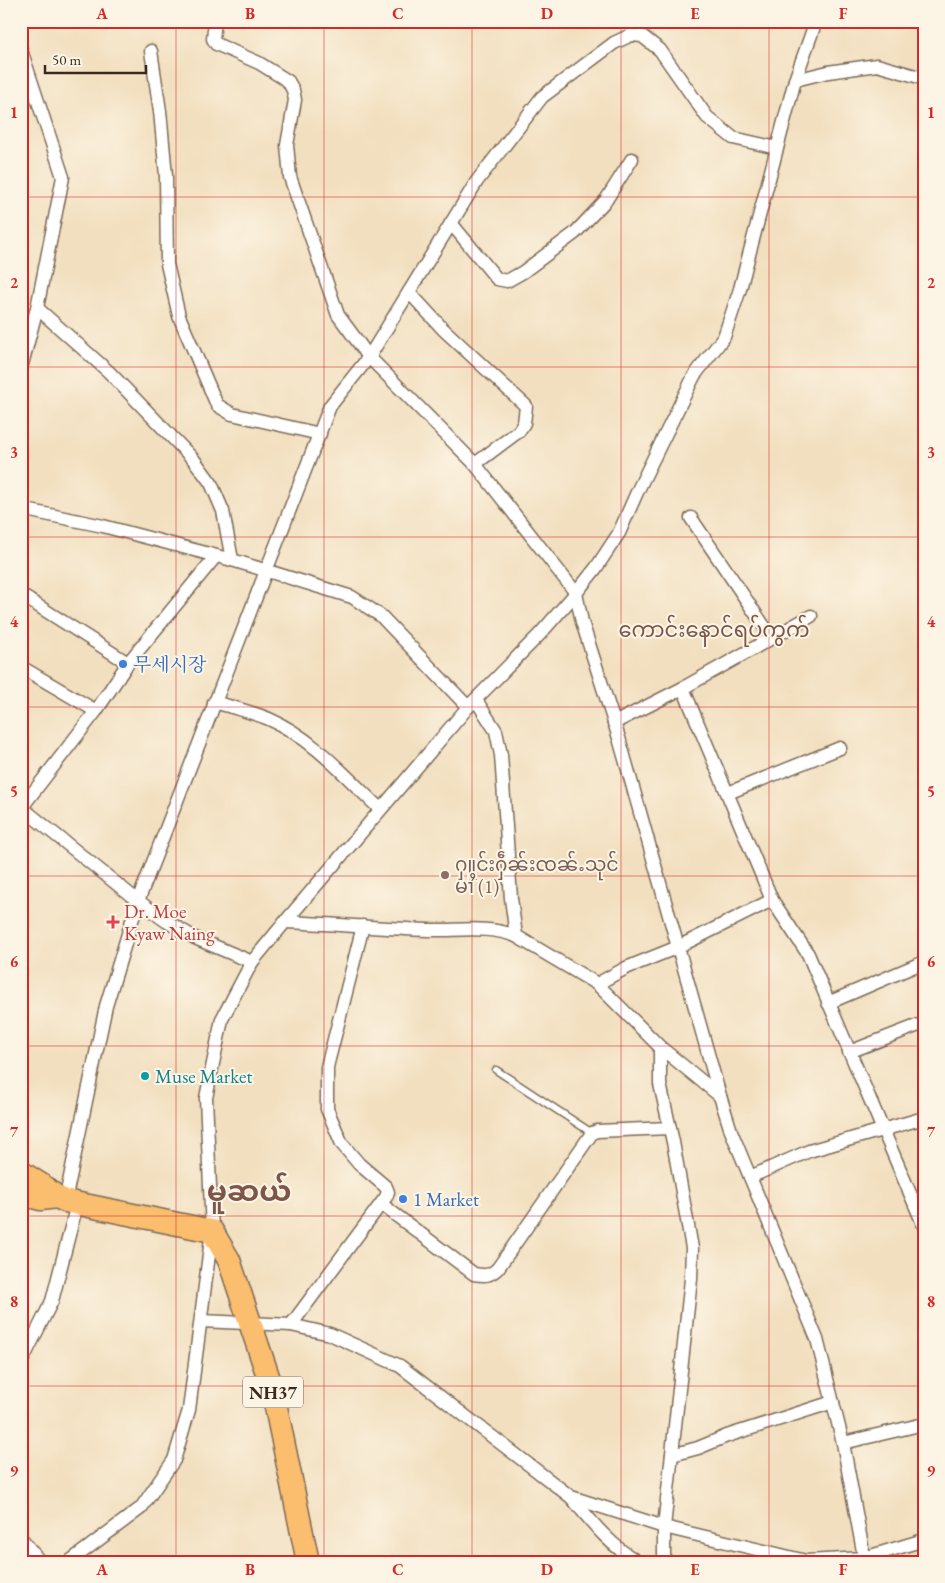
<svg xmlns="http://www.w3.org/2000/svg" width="945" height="1583" font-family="'EB Garamond','Noto Serif KR','Noto Sans Myanmar',serif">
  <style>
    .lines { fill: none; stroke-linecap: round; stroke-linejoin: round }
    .lane-casing { stroke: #7b6956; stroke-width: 9 }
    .street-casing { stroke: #7b6956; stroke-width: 15 }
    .highway-casing { stroke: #7b6956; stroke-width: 25 }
    .lane { stroke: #fff; stroke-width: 6 }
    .street { stroke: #fff; stroke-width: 12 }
    .highway { stroke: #fbbd6e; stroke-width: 22 }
    .grid { fill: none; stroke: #d62828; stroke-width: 1; stroke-opacity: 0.55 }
    .shop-dot { fill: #3f7fe0; stroke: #fcf5e5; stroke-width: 2 }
    .education-dot { fill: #8d6e63; stroke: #fcf5e5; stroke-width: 2 }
    .health-dot { fill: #e0444e; stroke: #fcf5e5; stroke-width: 2 }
    .culture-dot { fill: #0f9aa8; stroke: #fcf5e5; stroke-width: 2 }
    .labels { text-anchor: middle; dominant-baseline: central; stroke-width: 4; stroke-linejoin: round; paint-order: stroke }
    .shield { fill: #fcf5e5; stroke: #75675a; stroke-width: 1 }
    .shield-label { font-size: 18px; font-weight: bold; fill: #3b2a1e }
    .shop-label { font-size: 19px; fill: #366cbe; stroke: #fcf5e5; text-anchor: start }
    .education-label { font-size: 19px; fill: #785e54; stroke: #fcf5e5; text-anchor: start }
    .health-label { font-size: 19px; fill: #be3a42; stroke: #fcf5e5; text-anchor: start }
    .culture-label { font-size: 19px; fill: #0d838f; stroke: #fcf5e5; text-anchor: start }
    .quarter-label { font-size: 21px; fill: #7e554b; stroke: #fcf5e5 }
    .town-label { font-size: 29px; font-weight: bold; fill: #7e554b; stroke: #fcf5e5 }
    .neatline { fill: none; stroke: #d62828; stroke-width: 2 }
    .grid-label { font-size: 16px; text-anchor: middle; font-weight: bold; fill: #d62828 }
  </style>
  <rect width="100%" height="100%" fill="#fcf5e5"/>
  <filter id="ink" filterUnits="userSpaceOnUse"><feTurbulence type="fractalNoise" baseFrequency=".02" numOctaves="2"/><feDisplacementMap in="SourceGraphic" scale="10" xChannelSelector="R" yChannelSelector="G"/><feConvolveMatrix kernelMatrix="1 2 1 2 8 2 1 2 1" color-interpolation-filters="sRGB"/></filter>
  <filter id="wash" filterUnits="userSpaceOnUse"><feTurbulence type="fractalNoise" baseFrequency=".0096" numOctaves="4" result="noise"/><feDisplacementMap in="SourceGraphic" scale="20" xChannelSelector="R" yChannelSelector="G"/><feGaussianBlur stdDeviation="1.12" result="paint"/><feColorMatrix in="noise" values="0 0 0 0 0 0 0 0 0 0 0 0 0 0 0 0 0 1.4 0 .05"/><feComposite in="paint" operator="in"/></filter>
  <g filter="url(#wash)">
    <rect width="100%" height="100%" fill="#f2dfbf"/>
  </g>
  <g filter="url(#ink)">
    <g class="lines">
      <g class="lane-casing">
        <path id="lane" d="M496 1070 592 1133"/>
      </g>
      <g class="street-casing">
        <g id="street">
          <path d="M215 21 213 39 216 44 259 63 288 81 293 90 295 100 287 145 290 177 338 315 369 357 475 464 576 593 582 622 619 738 720 1096 731 1131 817 1339 843 1443 865 1562"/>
          <path d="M21 50 63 177 37 308 21 368"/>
          <path d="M151 51 160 111 166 176 167 264 179 316 217 405 232 414 320 434"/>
          <path d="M795 80 828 72 877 65 919 77 924 81"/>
          <path d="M451 223 497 279 507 281 523 272 575 233 606 200 632 159"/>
          <path d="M409 292 443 329 526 406 524 423 519 431 475 464"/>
          <path d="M37 308 109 372 194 460 211 483 223 511 232 560"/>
          <path d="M21 509 103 526 232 560 352 597 381 616 468 707"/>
          <path d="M691 518 772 638"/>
          <path d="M21 595 128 663"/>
          <path d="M21 667 96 711"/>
          <path d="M683 688 772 900 808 954 924 1226"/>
          <path d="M476 700 496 731 501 755 511 898 516 936 597 984 660 1047 720 1096"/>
          <path d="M214 702C232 707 252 712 269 719 313 738 346 777 380 809"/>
          <path d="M614 723 683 688 811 616"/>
          <path d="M728 793 840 748"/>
          <path d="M21 807 138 901 166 921 195 938 252 962"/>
          <path d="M22 807 96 711 128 663 216 556"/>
          <path d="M285 922C332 924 380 928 428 930 457 931 488 925 516 936"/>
          <path d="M597 984 626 968 678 947 772 900"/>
          <path d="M828 1003 924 962"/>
          <path d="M660 1047V1084L673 1142 692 1248 691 1279 664 1527V1562"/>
          <path d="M849 1052 924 1023"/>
          <path d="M750 1177 809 1151 924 1118"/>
          <path d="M65 1201 106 1006 138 901 330 406 369 357 477 181 542 97 614 43 631 35 642 36 660 50 707 117 733 138 777 148"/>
          <path d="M381 1204 474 1274C485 1276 490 1276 498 1268L592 1133 597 1131 670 1128"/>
          <path d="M201 1321 291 1325 330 1334 400 1366 571 1497 664 1527 806 1561 864 1558 924 1540"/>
          <path d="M291 1325 386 1197 388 1192 386 1187 359 1164 342 1144 327 1109V1067L363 926"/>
          <path d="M21 1363 52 1301 77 1204"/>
          <path d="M843 1443 924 1424"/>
          <path d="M672 1455 698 1448 727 1436 833 1402"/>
          <path d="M571 1497C591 1521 610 1546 638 1562"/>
          <path d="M21 1538 40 1562"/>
          <path d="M69 1562 141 1508 174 1460 189 1410 212 1231 206 1098 222 1019 252 962 285 922 468 707 540 634 576 593 596 568 619 533 638 490 694 376 724 337 740 289 795 80 816 21"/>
        </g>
      </g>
      <g class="highway-casing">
        <g id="highway">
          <path d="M21 1172 40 1184 57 1197 65 1201 212 1231 229 1260 272 1388 308 1562"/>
          <path d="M21 1194 41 1199 57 1197"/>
        </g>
      </g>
      <use href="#lane" class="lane"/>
      <use href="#street" class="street"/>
      <use href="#highway" class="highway"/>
    </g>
  </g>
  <path class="grid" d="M176 21V1562M324 21V1562M472 21V1562M621 21V1562M769 21V1562M21 197H924M21 367H924M21 537H924M21 707H924M21 876H924M21 1046H924M21 1216H924M21 1386H924"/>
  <g class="shop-dot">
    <circle cx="123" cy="664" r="5"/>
    <circle cx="403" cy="1199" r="5"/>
  </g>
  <circle class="education-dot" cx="445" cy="875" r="5"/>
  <path class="health-dot" d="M110.5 914.5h5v5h5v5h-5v5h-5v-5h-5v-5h5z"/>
  <circle class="culture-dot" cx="145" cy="1076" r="5"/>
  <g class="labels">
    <rect class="shield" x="243" y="1376.5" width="60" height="31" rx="4"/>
    <g class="shield-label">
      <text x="273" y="1392">NH37</text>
    </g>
    <g class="shop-label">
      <text x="133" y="664">무세시장</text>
      <text x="413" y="1199">1 Market</text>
    </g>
    <g class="education-label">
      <text x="455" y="864">ႁူင်းႁဵၼ်းၸၼ်ႉသုင်<tspan x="455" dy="22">မၢႆ (1)</tspan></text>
    </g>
    <g class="health-label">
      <text x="124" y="911">Dr. Moe<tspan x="124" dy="22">Kyaw Naing</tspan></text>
    </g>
    <g class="culture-label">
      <text x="155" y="1076">Muse Market</text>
    </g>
    <g class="quarter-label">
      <text x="714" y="629">ကောင်းနောင်ရပ်ကွက်</text>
    </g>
    <g class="town-label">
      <text x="249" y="1191">မူဆယ်</text>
    </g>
  </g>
  <rect width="945" height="1583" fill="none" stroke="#fcf5e5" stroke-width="55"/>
  <path d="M45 65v8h101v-8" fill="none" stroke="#3b2a1e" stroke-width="2.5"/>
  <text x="52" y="65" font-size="15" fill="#3b2a1e" stroke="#fcf5e5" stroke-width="4" paint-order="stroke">50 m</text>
  <rect x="28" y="28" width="890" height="1528" class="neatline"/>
  <g class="grid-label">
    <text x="102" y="19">A</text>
    <text x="250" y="19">B</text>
    <text x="398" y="19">C</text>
    <text x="547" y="19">D</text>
    <text x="695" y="19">E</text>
    <text x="843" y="19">F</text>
    <text x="14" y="118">1</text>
    <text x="931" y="118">1</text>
    <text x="14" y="288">2</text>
    <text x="931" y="288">2</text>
    <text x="14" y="458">3</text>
    <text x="931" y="458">3</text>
    <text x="14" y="627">4</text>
    <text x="931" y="627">4</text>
    <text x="14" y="797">5</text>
    <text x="931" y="797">5</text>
    <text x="14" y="967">6</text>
    <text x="931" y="967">6</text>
    <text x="14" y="1137">7</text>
    <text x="931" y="1137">7</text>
    <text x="14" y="1307">8</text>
    <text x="931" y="1307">8</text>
    <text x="14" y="1476">9</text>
    <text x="931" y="1476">9</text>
    <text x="102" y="1575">A</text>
    <text x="250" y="1575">B</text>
    <text x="398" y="1575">C</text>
    <text x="547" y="1575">D</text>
    <text x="695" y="1575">E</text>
    <text x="843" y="1575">F</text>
  </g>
</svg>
